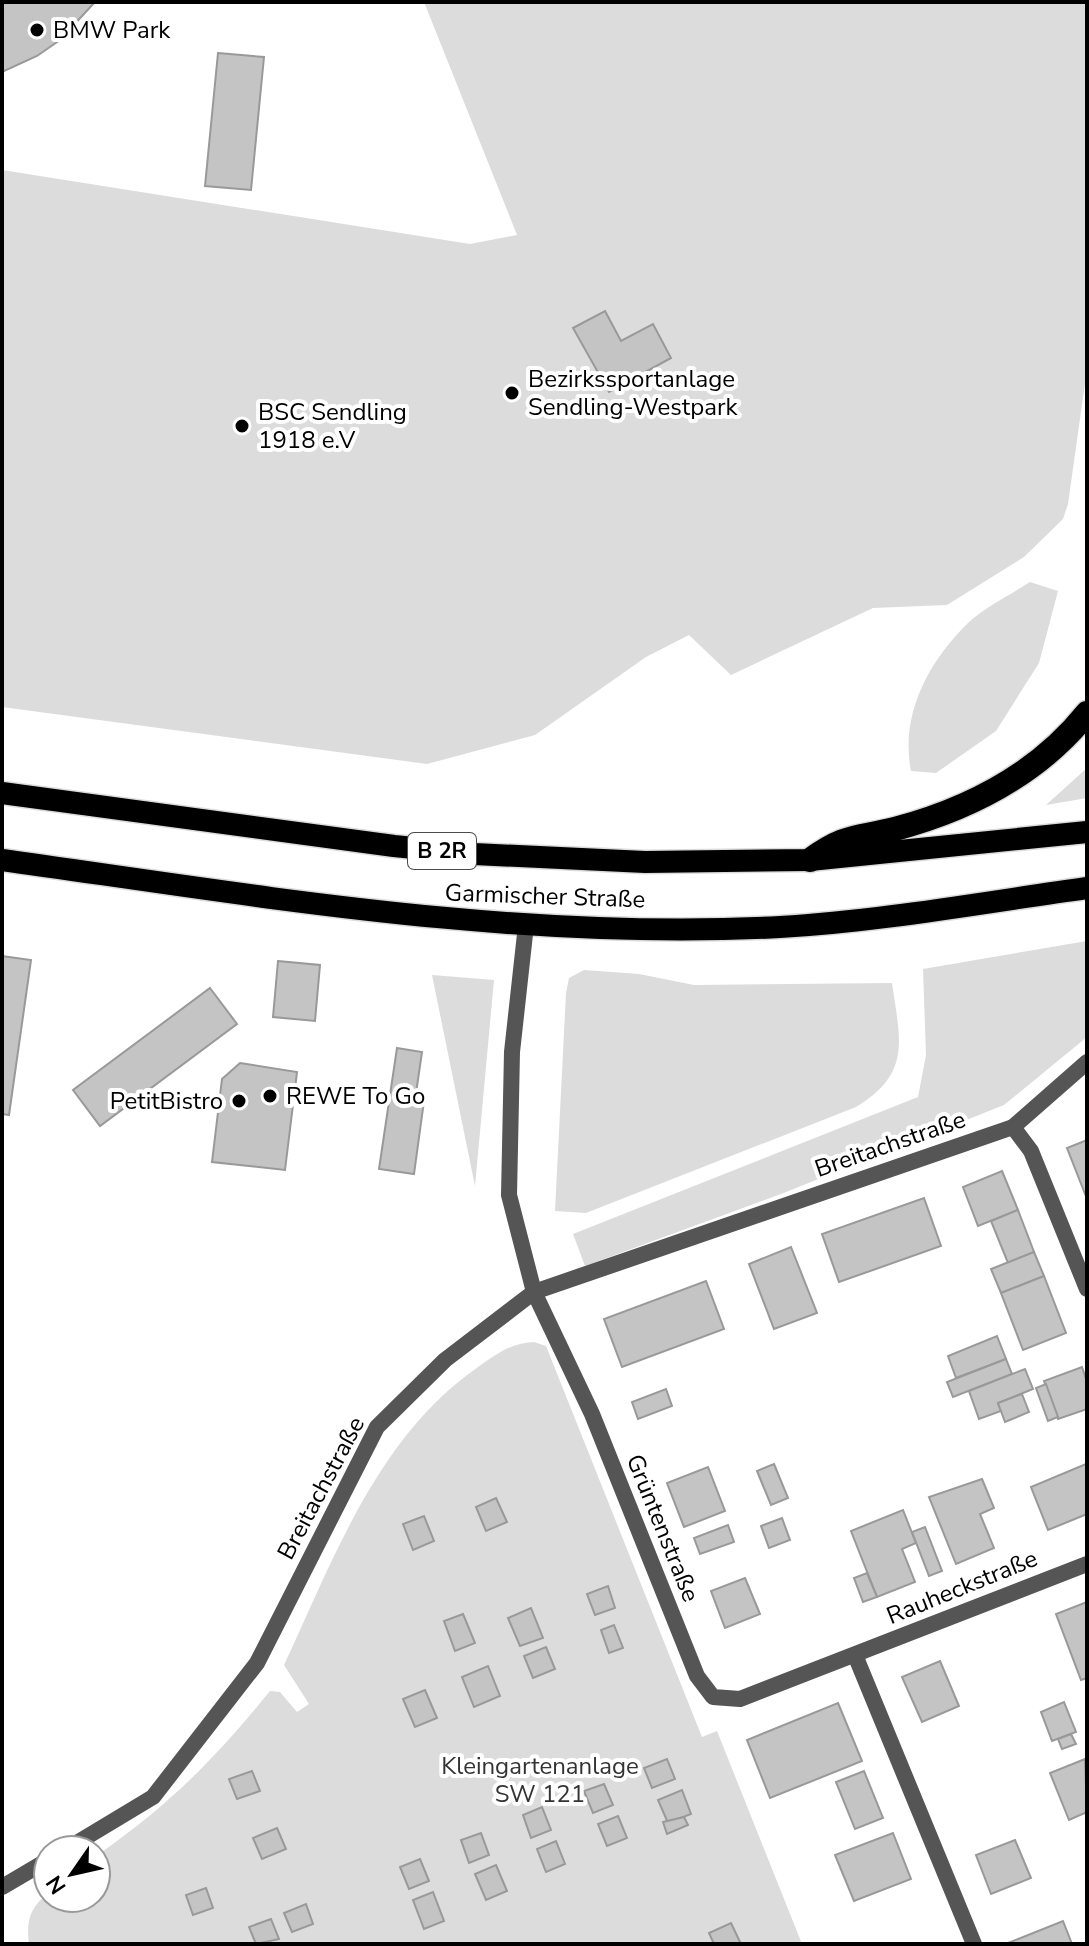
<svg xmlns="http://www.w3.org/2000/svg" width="1089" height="1946" font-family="'Nunito Sans',sans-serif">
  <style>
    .green { fill: #dcdcdc }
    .building { fill: #c4c4c4; stroke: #999; stroke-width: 2 }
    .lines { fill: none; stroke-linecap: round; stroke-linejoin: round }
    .trunk-casing { stroke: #dbdbdb; stroke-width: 25 }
    .motorway-casing { stroke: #dbdbdb; stroke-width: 27 }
    .minor { stroke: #555; stroke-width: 16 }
    .trunk { stroke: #000; stroke-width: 22 }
    .motorway { stroke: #000; stroke-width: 24 }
    .poi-dot { fill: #000; stroke: #fff; stroke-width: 3 }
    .labels { text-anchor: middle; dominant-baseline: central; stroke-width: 8; stroke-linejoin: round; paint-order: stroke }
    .shield { fill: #fff; stroke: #4c4c4c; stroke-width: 2 }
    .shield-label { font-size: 22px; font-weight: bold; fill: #000 }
    .poi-label { font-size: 24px; fill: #000; stroke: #fff; text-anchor: start }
    .street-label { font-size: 24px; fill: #000; stroke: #fff }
    .park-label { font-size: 24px; fill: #333; stroke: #fff }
  </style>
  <rect width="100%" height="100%" fill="#fff"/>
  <g class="green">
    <path d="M424 2H1087V369L1068 504 1063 519 1024 557 947 605 873 608 731 675 689 635 646 657 535 735 427 764 2 707V170L470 244 517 235Z"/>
    <path d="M1030 582 1058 591 1039 663 996 731 936 773 911 771C900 715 928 662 968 623 985 607 1010 595 1030 582Z"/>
    <path d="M1087 768V798L1046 805Z"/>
    <path d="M1087 941V1037L1004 1105 781 1194 585 1266 573 1234 918 1097 926 1055 923 969Z"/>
    <path d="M584 970 639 974 694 985 892 983C900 1040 912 1073 856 1107L586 1213 555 1211 566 993 569 978Z"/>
    <path d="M432 975 494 980 475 1186Z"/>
    <path d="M534 1342 546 1346 702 1737 717 1731 802 1944H29C26 1920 30 1908 48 1893V1898H96V1856C168 1806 215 1759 270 1691L280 1692 297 1712 309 1704 284 1665C333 1560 377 1439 474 1370 494 1356 509 1343 534 1342Z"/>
  </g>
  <g class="building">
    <path d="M2 2H95L60 40 37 56 2 72Z"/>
    <path d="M218 53 264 57 251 190 205 186Z"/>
    <path d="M605 311 621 341 653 324 671 358 609 392 573 328Z"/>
    <path d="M2 956 31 960 9 1115 2 1114Z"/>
    <path d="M278 961 320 965 315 1021 273 1017Z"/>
    <path d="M210 988 237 1024 100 1126 73 1090Z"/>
    <path d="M397 1048 422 1052 415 1100 424 1101 414 1174 379 1169Z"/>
    <path d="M240 1063 297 1072 285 1170 212 1162 222 1079Z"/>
    <path d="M1087 1140V1199L1067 1148Z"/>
    <path d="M1002 1171 1018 1210 978 1226 963 1187Z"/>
    <path d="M924 1198 941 1246 839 1282 822 1234Z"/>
    <path d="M1018 1210 1034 1252 1008 1263 991 1221Z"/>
    <path d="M791 1247 817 1313 774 1329 749 1264Z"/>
    <path d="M1034 1252 1044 1276 1001 1293 991 1269Z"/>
    <path d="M1044 1276 1066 1333 1023 1350 1001 1293Z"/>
    <path d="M706 1281 724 1329 622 1367 604 1319Z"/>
    <path d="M997 1336 1006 1359 956 1378 948 1356Z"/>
    <path d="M1006 1359 1012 1374 953 1397 947 1382Z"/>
    <path d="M1082 1367 1087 1382V1409L1058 1419 1044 1381Z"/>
    <path d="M1025 1369 1033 1389 998 1403 1001 1411 979 1419 969 1391Z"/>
    <path d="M1046 1384 1058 1417 1048 1421 1036 1388Z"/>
    <path d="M666 1389 672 1406 638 1419 632 1402Z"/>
    <path d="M1022 1394 1029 1412 1005 1422 998 1403Z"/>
    <path d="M774 1464 788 1498 771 1505 757 1471Z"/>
    <path d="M1086 1464 1087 1514 1048 1530 1031 1487Z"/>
    <path d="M708 1467 725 1511 684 1527 667 1483Z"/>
    <path d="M982 1479 994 1508 980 1514 994 1548 956 1564 929 1497Z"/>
    <path d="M496 1498 507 1522 486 1531 476 1507Z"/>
    <path d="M903 1510 916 1543 902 1549 915 1582 877 1597 851 1531Z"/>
    <path d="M424 1516 434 1541 413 1550 403 1524Z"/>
    <path d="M782 1518 790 1540 769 1548 761 1526Z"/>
    <path d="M728 1525 734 1542 700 1554 694 1538Z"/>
    <path d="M925 1527 942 1571 929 1576 912 1532Z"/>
    <path d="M867 1573 877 1597 863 1602 854 1578Z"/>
    <path d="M745 1578 760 1614 725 1628 711 1591Z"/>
    <path d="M608 1586 615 1608 595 1615 587 1594Z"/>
    <path d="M1087 1602V1678L1081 1680 1056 1614Z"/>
    <path d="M531 1608 543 1638 520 1646 508 1618Z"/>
    <path d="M463 1614 475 1643 455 1651 444 1621Z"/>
    <path d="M614 1625 623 1648 609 1653 601 1630Z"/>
    <path d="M546 1647 555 1669 533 1678 524 1656Z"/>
    <path d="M940 1661 959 1706 922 1722 902 1677Z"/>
    <path d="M488 1666 500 1696 474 1707 462 1677Z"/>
    <path d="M425 1690 437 1718 415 1727 403 1699Z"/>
    <path d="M1064 1702 1076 1732 1052 1741 1041 1712Z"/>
    <path d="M838 1703 862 1761 770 1798 747 1740Z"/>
    <path d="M1071 1734 1076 1744 1062 1749 1058 1739Z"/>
    <path d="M667 1759 675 1779 652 1788 644 1768Z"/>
    <path d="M1085 1759 1087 1812 1069 1820 1050 1773Z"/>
    <path d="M252 1771 260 1791 237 1799 229 1779Z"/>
    <path d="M864 1771 883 1818 855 1829 836 1782Z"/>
    <path d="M604 1784 613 1805 593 1813 584 1791Z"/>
    <path d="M682 1790 691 1814 668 1823 658 1800Z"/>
    <path d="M542 1807 551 1830 531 1838 523 1815Z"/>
    <path d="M618 1816 627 1838 607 1846 598 1824Z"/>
    <path d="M684 1817 688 1825 667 1834 663 1822Z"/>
    <path d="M277 1828 286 1849 262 1859 253 1838Z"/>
    <path d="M481 1833 489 1855 469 1863 461 1840Z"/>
    <path d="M893 1833 911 1879 854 1901 835 1855Z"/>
    <path d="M1015 1840 1031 1878 991 1894 976 1855Z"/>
    <path d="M556 1841 565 1864 546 1872 537 1849Z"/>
    <path d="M420 1859 429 1881 409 1889 400 1867Z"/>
    <path d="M496 1865 507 1891 486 1900 475 1874Z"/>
    <path d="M206 1888 213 1908 193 1915 186 1895Z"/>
    <path d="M433 1892 444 1921 424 1929 413 1900Z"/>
    <path d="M306 1904 313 1924 292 1932 284 1913Z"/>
    <path d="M271 1919 279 1939 256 1944 249 1927Z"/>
    <path d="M1063 1921 1072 1944H1008V1943Z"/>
    <path d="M731 1923 741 1944H714L709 1933Z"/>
  </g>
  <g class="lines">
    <g class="trunk-casing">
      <g id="trunk">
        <path d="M2 793 394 846 474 854 645 862 810 860 1087 832"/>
        <path d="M2 860C260 896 518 941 780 927 882 921 986 902 1087 888"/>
      </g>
    </g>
    <g class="motorway-casing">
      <path id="motorway" d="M810 860C846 834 855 839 895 829 970 809 1038 774 1087 713"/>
    </g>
    <g class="minor">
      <path d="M526 925 512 1052 509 1195 534 1292 592 1414 697 1676 713 1697 740 1699 1087 1564"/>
      <path d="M1013 1127 1031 1151 1087 1289"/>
      <path d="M855 1655 974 1944"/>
      <path d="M65 1850 153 1797 257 1663 377 1427 445 1360 534 1292 1013 1127 1087 1062"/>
      <path d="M2 1887 48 1860"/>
    </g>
    <use href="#trunk" class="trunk"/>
    <use href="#motorway" class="motorway"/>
  </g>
  <g class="poi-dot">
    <circle cx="37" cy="30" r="8"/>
    <circle cx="512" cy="393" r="8"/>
    <circle cx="242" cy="426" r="8"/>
    <circle cx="270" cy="1096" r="8"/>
    <circle cx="239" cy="1101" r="8"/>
  </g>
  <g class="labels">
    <rect class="shield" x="408" y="833" width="68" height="36" rx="6"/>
    <g class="shield-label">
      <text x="442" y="851">B 2R</text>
    </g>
    <g class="poi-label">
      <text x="53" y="30">BMW Park</text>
      <text x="528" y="379">Bezirkssportanlage<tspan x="528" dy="28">Sendling-Westpark</tspan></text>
      <text x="258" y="412">BSC Sendling<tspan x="258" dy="28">1918 e.V</tspan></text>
      <text x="286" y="1096">REWE To Go</text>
      <text x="223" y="1101" text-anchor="end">PetitBistro</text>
    </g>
    <g class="street-label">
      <text transform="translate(545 896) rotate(2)">Garmischer Straße</text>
      <text transform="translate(890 1144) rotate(-19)">Breitachstraße</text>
      <text transform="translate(321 1488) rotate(-62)">Breitachstraße</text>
      <text transform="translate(663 1528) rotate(68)">Grüntenstraße</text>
      <text transform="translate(962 1587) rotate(-22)">Rauheckstraße</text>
    </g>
    <g class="park-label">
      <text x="540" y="1766">Kleingartenanlage<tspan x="540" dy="28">SW 121</tspan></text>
    </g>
  </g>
  <rect width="1089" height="1946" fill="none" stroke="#000000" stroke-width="8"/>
  <g transform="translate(72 1874) rotate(236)"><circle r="38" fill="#ffffff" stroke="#999999" stroke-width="2"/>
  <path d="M0-6L14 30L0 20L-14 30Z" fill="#000000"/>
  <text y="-12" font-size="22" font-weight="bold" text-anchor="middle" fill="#000000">N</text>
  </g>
</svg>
